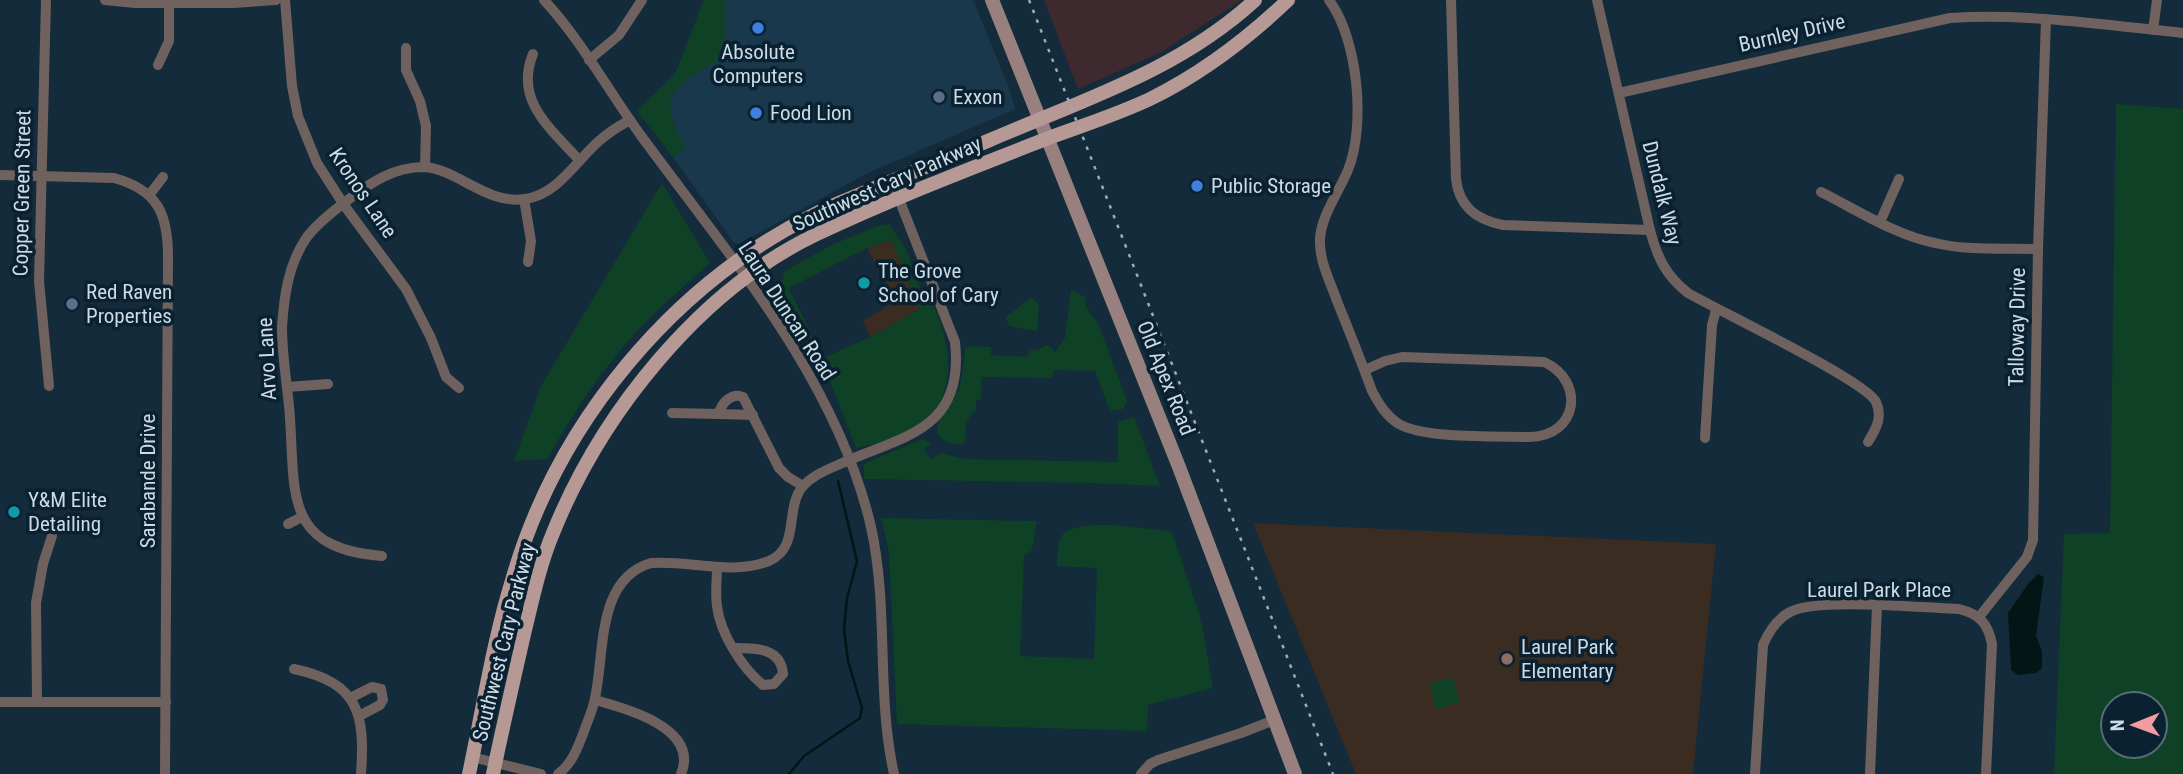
<svg xmlns="http://www.w3.org/2000/svg" width="2183" height="774" font-family="'Roboto Condensed',sans-serif">
  <style>
    .built { fill: #19384b }
    .industrial { fill: #3d292e }
    .education { fill: #3b2c21 }
    .green { fill: #0f4126; fill-rule: evenodd }
    .water { fill: #041516 }
    .lines { fill: none; stroke-linecap: round; stroke-linejoin: round }
    .stream { stroke: #041516; stroke-width: 2.5 }
    .minor { stroke: #6f615e; stroke-width: 10 }
    .secondary { stroke: #97807d; stroke-width: 14 }
    .primary { stroke: #b69994; stroke-width: 14 }
    .rail { stroke: #9cadb8; stroke-width: 2.5; stroke-dasharray: 3.5 7; stroke-linecap: butt }
    .shop-dot { fill: #3f7fe0; stroke: #092130; stroke-width: 2.5 }
    .service-dot { fill: #5c6f8a; stroke: #092130; stroke-width: 2.5 }
    .culture-dot { fill: #0f9aa8; stroke: #092130; stroke-width: 2.5 }
    .education-dot { fill: #8d6e63; stroke: #092130; stroke-width: 2.5 }
    .labels { text-anchor: middle; dominant-baseline: central; stroke-width: 7; stroke-linejoin: round; paint-order: stroke }
    .street-label { font-size: 21px; fill: #cddbe5; stroke: #092130 }
    .poi-label { font-size: 21px; fill: #cddbe5; stroke: #092130; text-anchor: start }
  </style>
  <rect width="100%" height="100%" fill="#132b3b"/>
  <path class="built" d="M704 0H973L1010 90 1015 109 866 174 739 244 734 243 668 150 637 111 675 74Z"/>
  <path class="industrial" d="M1044 0H1242L1160 53 1078 89Z"/>
  <g class="education">
    <path d="M891 240 920 309 870 337 863 321 895 301 867 248Z"/>
    <path d="M1253 523 1716 544 1693 774H1356Z"/>
  </g>
  <g class="green">
    <path d="M704 0H725C725 17 728 38 720 54 713 66 701 70 690 77 659 97 670 122 686 148L673 157 637 111 675 74Z"/>
    <path d="M2116 104 2183 109V774H2054L2064 534 2110 533ZM2113 704H2155V746H2113Z"/>
    <path d="M662 183 710 263C687 284 663 304 642 326 604 365 574 412 547 459L514 461 541 386Z"/>
    <path d="M889 224 906 249 927 305 932 303C950 338 959 391 926 420 908 436 880 443 856 448L821 359 870 337 920 309 891 240 867 248 789 288 814 340 811 342 778 287 777 282 785 278 782 275 787 270 831 245 881 225Z"/>
    <path d="M1071 290 1085 297 1086 307 1098 323 1127 401 1123 409 1110 411 1095 371 1054 370 1052 378 981 377V399L976 400V411L971 414 966 424 965 443C957 445 950 445 944 440 924 427 955 404 959 388 963 375 964 361 965 348L970 346 991 347V355L1028 357 1029 351 1039 349 1048 345 1055 352 1065 338Z"/>
    <path d="M1031 297 1039 305 1037 331 1009 326 1006 317Z"/>
    <path d="M1134 417 1160 486 1089 483 864 479V466L867 462 923 439 931 444 924 450 932 459 941 453 964 459 1118 462V422Z"/>
    <path d="M881 518 1037 521 1032 550 1024 556 1020 656 1094 659 1097 568 1057 566C1058 557 1056 541 1063 534 1082 517 1148 529 1172 532L1201 620 1213 688 1148 705 1147 731 897 724 889 552Z"/>
    <path d="M1452 677 1460 702 1436 710 1429 684Z"/>
  </g>
  <path class="water" d="M2038 574 2044 577 2036 636 2042 651V668L2036 673 2018 675 2011 670 2008 613 2028 584Z"/>
  <g class="lines">
    <path class="stream" d="M789 774 804 756 860 718 862 708 848 661 844 629 847 598 857 561 838 481"/>
    <g class="minor">
      <path d="M46 0 39 281 49 386"/>
      <path d="M105 0 135 3H233L276 0"/>
      <path d="M285 0 292 86 298 116 317 163 344 205 406 289 431 338 446 377 459 388"/>
      <path d="M544 0C582 41 609 92 642 137 730 257 837 380 871 527 889 608 876 693 894 774"/>
      <path d="M1329 0C1358 39 1366 125 1348 170 1339 192 1321 216 1320 239 1319 261 1330 281 1337 301 1349 331 1361 360 1372 391 1379 404 1386 416 1399 424 1425 439 1498 436 1529 437 1578 437 1586 381 1544 362L1402 357 1385 361 1365 370"/>
      <path d="M1451 0 1456 179C1459 207 1477 220 1503 225L1650 230"/>
      <path d="M1597 0 1650 230C1657 257 1666 276 1688 293 1719 311 1866 381 1876 402 1883 417 1876 429 1868 442"/>
      <path d="M2153 30 2157 0"/>
      <path d="M406 48V70L420 101 426 126 425 167"/>
      <path d="M533 54C514 100 550 128 579 160"/>
      <path d="M589 60 619 35 642 0"/>
      <path d="M158 65 169 41V0"/>
      <path d="M1619 93 1950 18C2027 13 2106 25 2183 33"/>
      <path d="M0 175 114 178C158 190 168 214 168 257L165 774"/>
      <path d="M1821 192C1857 210 1895 235 1935 243 1968 251 2004 248 2038 249"/>
      <path d="M150 194 163 177"/>
      <path d="M524 199 531 241 528 262"/>
      <path d="M1880 222 1899 179"/>
      <path d="M287 387 328 384"/>
      <path d="M672 413 719 414C721 403 732 392 743 397L779 468 788 477 803 486"/>
      <path d="M719 414 753 415"/>
      <path d="M1705 438 1712 325 1716 310"/>
      <path d="M288 524 302 517"/>
      <path d="M382 556C285 548 295 496 290 418 288 388 282 358 282 327 284 297 288 266 305 240 316 222 363 187 383 177 395 171 411 167 424 167 458 169 486 205 525 199 557 195 576 161 599 141 608 133 619 126 630 120"/>
      <path d="M717 568C717 580 715 593 717 606 720 633 742 668 763 685L774 684 783 674C781 647 754 648 733 648"/>
      <path d="M1979 617 2027 557 2033 540 2038 249 2046 20"/>
      <path d="M294 669C360 683 365 715 361 774"/>
      <path d="M350 698 372 687 381 689 383 700 380 705 359 716"/>
      <path d="M595 700C625 708 700 728 681 774"/>
      <path d="M37 701 36 603 43 564 52 536"/>
      <path d="M0 702H166"/>
      <path d="M472 757 541 774"/>
      <path d="M558 774C572 764 577 749 583 734 587 722 593 710 595 698 605 653 596 579 651 563 690 560 731 576 769 561 801 547 784 508 803 486 813 475 827 470 840 464 902 436 965 431 955 342L892 181"/>
      <path d="M1141 774 1150 764 1158 760 1241 733 1274 720"/>
      <path d="M1755 774 1763 645C1769 631 1777 619 1790 612 1817 597 1923 608 1959 609 1979 614 1988 623 1992 644L1986 774"/>
      <path d="M1870 774 1877 606"/>
    </g>
    <path class="secondary" d="M992 0 1179 467 1295 774"/>
    <g class="primary">
      <path d="M469 774C483 709 493 641 513 577 558 423 671 286 815 214 834 204 855 197 875 188 914 172 952 156 990 140 1083 100 1179 70 1255 0"/>
      <path d="M493 774C503 726 514 678 525 630 533 597 540 564 553 533 601 414 699 290 817 234 891 199 969 169 1046 139 1081 126 1116 115 1150 99 1201 74 1246 40 1288 0"/>
    </g>
    <path class="rail" d="M1029 0 1333 774"/>
  </g>
  <g class="shop-dot">
    <circle cx="758" cy="28" r="7"/>
    <circle cx="756" cy="113" r="7"/>
    <circle cx="1197" cy="186" r="7"/>
  </g>
  <g class="service-dot">
    <circle cx="939" cy="97" r="7"/>
    <circle cx="72" cy="304" r="7"/>
  </g>
  <g class="culture-dot">
    <circle cx="864" cy="283" r="7"/>
    <circle cx="14" cy="512" r="7"/>
  </g>
  <circle class="education-dot" cx="1507" cy="659" r="7"/>
  <g class="labels">
    <g class="street-label">
      <text transform="translate(1792 33) rotate(-13)">Burnley Drive</text>
      <text transform="translate(887 184) rotate(-24)">Southwest Cary Parkway</text>
      <text transform="translate(22 193) rotate(-89)">Copper Green Street</text>
      <text transform="translate(363 193) rotate(56)">Kronos Lane</text>
      <text transform="translate(1662 193) rotate(76)">Dundalk Way</text>
      <text transform="translate(787 311) rotate(57)">Laura Duncan Road</text>
      <text transform="translate(2017 327) rotate(-89)">Talloway Drive</text>
      <text transform="translate(267 359) rotate(-93)">Arvo Lane</text>
      <text transform="translate(1166 378) rotate(68)">Old Apex Road</text>
      <text transform="translate(148 481) rotate(-90)">Sarabande Drive</text>
      <text x="1879" y="590">Laurel Park Place</text>
      <text transform="translate(504 642) rotate(-76)">Southwest Cary Parkway</text>
    </g>
    <g class="poi-label">
      <text x="758" y="52" text-anchor="middle">Absolute<tspan x="758" dy="24">Computers</tspan></text>
      <text x="953" y="97">Exxon</text>
      <text x="770" y="113">Food Lion</text>
      <text x="1211" y="186">Public Storage</text>
      <text x="878" y="271">The Grove<tspan x="878" dy="24">School of Cary</tspan></text>
      <text x="86" y="292">Red Raven<tspan x="86" dy="24">Properties</tspan></text>
      <text x="28" y="500">Y&amp;M Elite<tspan x="28" dy="24">Detailing</tspan></text>
      <text x="1521" y="647">Laurel Park<tspan x="1521" dy="24">Elementary</tspan></text>
    </g>
  </g>
  <g transform="translate(2134 725) rotate(269)"><circle r="33" fill="#092130" stroke="#576b78" stroke-width="2"/>
  <path d="M0-5L12 26L0 18L-12 26Z" fill="#f49aa1"/>
  <text y="-10" font-size="19" font-weight="bold" text-anchor="middle" fill="#cddbe5">N</text>
  </g>
</svg>
